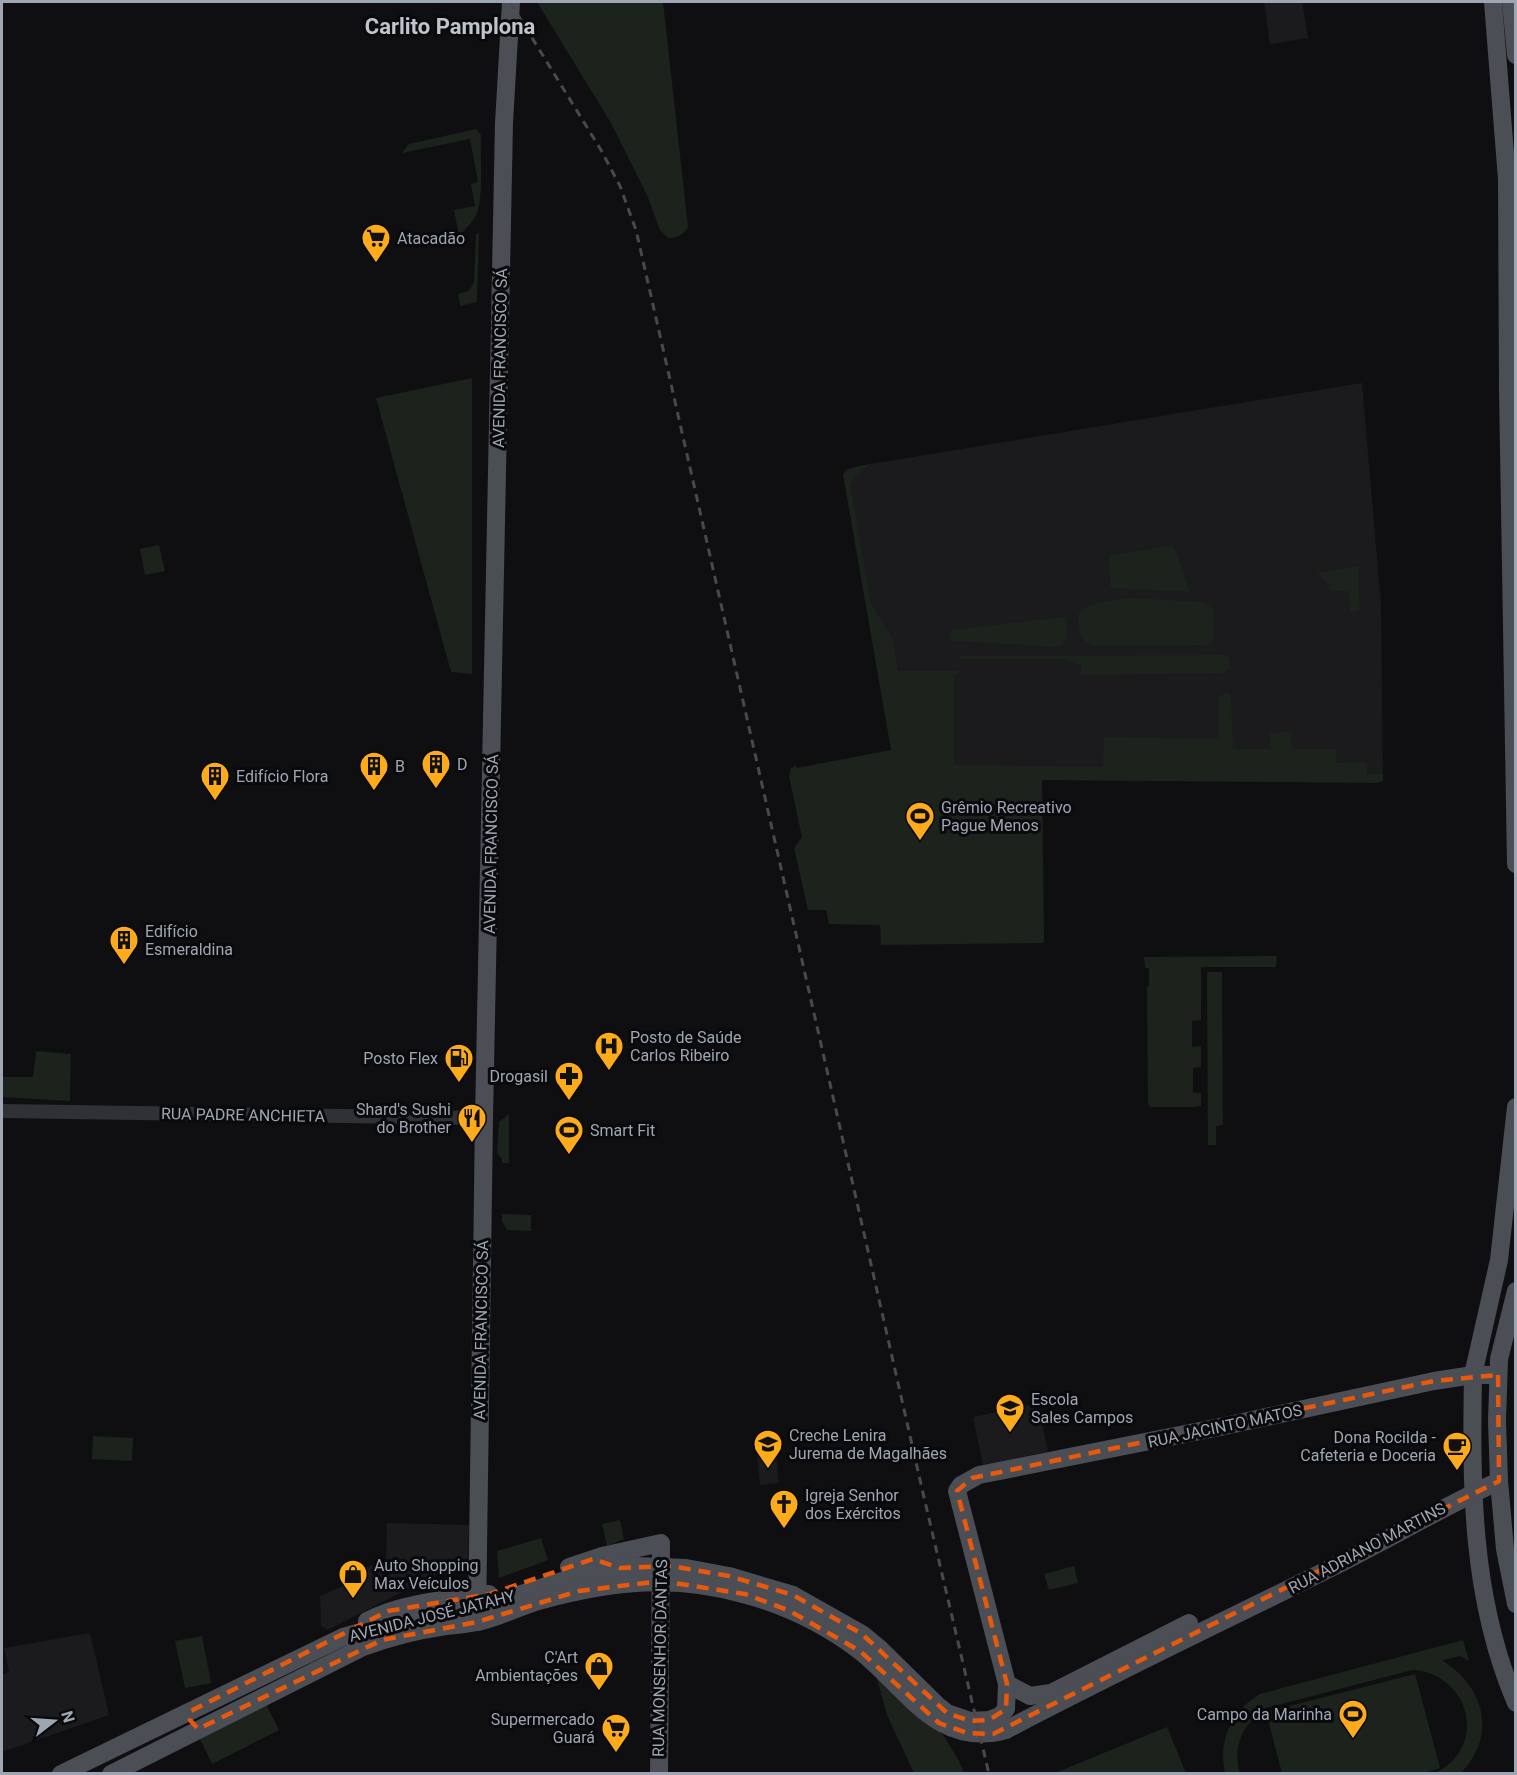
<svg xmlns="http://www.w3.org/2000/svg" width="1517" height="1775" font-family="Roboto,sans-serif">
  <style>
    .built { fill: #1b1b1e }
    .green { fill: #1b231c }
    .lines { fill: none; stroke-linecap: round; stroke-linejoin: round }
    .minor { stroke: #303136; stroke-width: 14 }
    .major { stroke: #4c4e55; stroke-width: 18 }
    .rail { stroke: #47494f; stroke-width: 3; stroke-dasharray: 8 6; stroke-linecap: butt }
    .marked { fill: none; stroke: #e8590c; stroke-width: 4.5; stroke-dasharray: 12 8; stroke-linejoin: round }
    .labels { text-anchor: middle; dominant-baseline: central; stroke-width: 6; stroke-linejoin: round; paint-order: stroke }
    .poi-label { font-size: 16px; fill: #9fa6b3; stroke: #0a0a0c; text-anchor: start }
    .street-label { font-size: 16px; fill: #9fa6b3; stroke: #0a0a0c }
    .district-label { font-size: 22px; font-weight: bold; fill: #c0c4ce; stroke: #0a0a0c }
  </style>
  <rect width="100%" height="100%" fill="#0f0f11"/>
  <g class="built">
    <path d="M1264 2H1302L1308 38 1270 44Z"/>
    <path d="M1362 383 1381 604 1383 779 1382 782 897 779 843 474 847 469 858 466Z"/>
    <path d="M1037 1403 1048 1450 1046 1452 983 1465 973 1417Z"/>
    <path d="M776 1454 779 1483 760 1485 757 1456Z"/>
    <path d="M387 1523 469 1525 468 1558 328 1630 321 1626 320 1596 366 1576 364 1569 386 1559Z"/>
    <path d="M90 1633 109 1715 2 1752V1674L9 1672 4 1648Z"/>
  </g>
  <g class="green">
    <path d="M537 2H663L688 227C684 235 677 238 668 238L660 230 647 195 611 123Z"/>
    <path d="M476 129 481 135C480 154 484 199 476 215 469 230 459 226 463 247H461L454 210 475 206 471 184 478 182 470 139 402 153 409 144Z"/>
    <path d="M479 233 477 302 460 306 458 294 469 291 474 282 476 234Z"/>
    <path d="M472 378V674L451 672 376 398Z"/>
    <path d="M870 464 856 475 850 485 871 604 893 639 898 671H958V674L954 675V765L1103 767 1104 737 1219 739V700L1220 696 1227 692 1231 695 1233 749H1270V733L1291 732 1292 749H1336V763L1367 762V774H1383V781L1377 783 1042 780 1044 939 1043 943 881 945 880 925 829 924 826 910H808L794 848 802 837 789 776 791 768 796 766 797 768 891 750 843 474 851 468Z"/>
    <path d="M159 545 165 571 145 575 140 549Z"/>
    <path d="M1172 546 1176 550 1190 592 1111 588 1108 558 1110 555Z"/>
    <path d="M1359 566 1358 575 1360 609 1357 611 1350 612 1349 591H1331L1326 581 1317 573Z"/>
    <path d="M1131 598 1205 602 1214 611 1213 639 1207 645H1203L1094 646C1078 641 1080 630 1078 615 1089 601 1114 601 1131 598Z"/>
    <path d="M1066 617C1067 628 1070 639 1060 647L955 641 951 640 949 636 951 630Z"/>
    <path d="M1225 655 1229 658 1230 668 1221 673 1081 675V666L1065 659H960V656Z"/>
    <path d="M1277 956 1276 967H1201V1020L1192 1021V1047L1201 1046V1067L1193 1068V1093H1201V1106L1193 1107H1150L1148 1104 1147 987 1149 986V968H1145L1144 957Z"/>
    <path d="M1207 972H1222L1223 1125 1216 1126V1145H1208Z"/>
    <path d="M36 1051 71 1054 70 1101 2 1097V1077H33Z"/>
    <path d="M509 1114V1163H502V1159L497 1153 499 1122Z"/>
    <path d="M502 1214 531 1215V1231L507 1230 502 1221Z"/>
    <path d="M93 1436 133 1438 132 1461 92 1459Z"/>
    <path d="M620 1520 624 1539 607 1546 602 1524Z"/>
    <path d="M541 1538 548 1560 499 1578 497 1551Z"/>
    <path d="M1074 1566 1078 1583 1049 1590 1044 1574Z"/>
    <path d="M202 1636 211 1683 185 1688 175 1641Z"/>
    <path d="M1463 1640 1469 1661 1460 1656 1443 1660V1661C1485 1687 1497 1736 1461 1773H1435C1489 1747 1470 1673 1412 1670L1266 1708C1243 1724 1232 1746 1240 1773H1225C1218 1741 1231 1711 1260 1694Z"/>
    <path d="M875 1671 943 1735 958 1759 964 1773H914L887 1715Z"/>
    <path d="M1415 1674 1440 1768 1420 1774 1282 1773 1266 1712Z"/>
    <path d="M266 1704 279 1730 212 1764 199 1737Z"/>
    <path d="M1167 1727 1186 1773H1055Z"/>
  </g>
  <g class="lines">
    <path class="minor" d="M2 1111 484 1118"/>
    <g class="major">
      <path d="M1493 2 1507 179 1508 390 1516 864"/>
      <path d="M1511 2 1516 55"/>
      <path d="M1516 1107 1499 1260 1473 1375C1471 1487 1471 1598 1516 1703"/>
      <path d="M1516 1291 1499 1359 1497 1421 1499 1481 1505 1549 1516 1604"/>
      <path d="M569 1567 602 1556 661 1543 659 1774"/>
      <path d="M367 1621C403 1602 448 1600 489 1594"/>
      <path d="M477 1622 484 1118 504 123 511 2"/>
      <path d="M1007 1684 1030 1696 1051 1693 1189 1623"/>
      <path d="M61 1774 343 1637 397 1622 433 1614 477 1608 587 1573 636 1566 686 1568 729 1576 793 1595 862 1634 879 1648 937 1705 947 1713 970 1721 989 1720 1000 1716 1006 1709 1007 1684 957 1491 961 1485 979 1475 1220 1427 1434 1381 1473 1375H1498"/>
      <path d="M111 1774 363 1647C390 1637 418 1630 446 1626 457 1625 467 1624 478 1622 500 1617 520 1606 542 1600 613 1581 675 1574 747 1595 787 1606 827 1626 860 1651 907 1688 937 1749 1006 1730 1114 1673 1224 1621 1333 1567 1389 1539 1443 1507 1499 1481"/>
    </g>
    <path class="rail" d="M510 2 601 150 620 186 636 230 923 1493 989 1774"/>
  </g>
  <path class="marked" d="M1498 1375 1499 1481 993 1734 967 1733 939 1723 860 1651 788 1610 745 1594 661 1581 579 1591 477 1622 382 1640 198 1729 190 1720 191 1711 388 1611 490 1594 593 1559 620 1568 671 1566 729 1576 793 1595 862 1634 947 1713 970 1721 989 1720 1006 1709 1007 1684 957 1491 972 1478 1434 1381Z"/>
  <defs>
    <g id="supermarket-pin" transform="scale(1.5)"><path d="M0 17L-7.5 6A9.5 9.5 0 1 1 7.5 6Z" fill="#fdab1b" stroke="#0a0a0c"/><path d="M-6-5.5h2.5l.6 2H6L4.5 2H-2.5L-4.4-4H-6ZM-1.5 3.2a1.3 1.3 0 1 0 .1 0ZM3 3.2a1.3 1.3 0 1 0 .1 0Z" fill="#111"/></g>
    <g id="building-pin" transform="scale(1.5)"><path d="M0 17L-7.5 6A9.5 9.5 0 1 1 7.5 6Z" fill="#fdab1b" stroke="#0a0a0c"/><path d="M-4-6H4V6H1V3H-1V6H-4ZM-2.5-4.3h1.7v1.8h-1.7ZM.8-4.3h1.7v1.8H.8ZM-2.5-1h1.7V.8h-1.7ZM.8-1h1.7V.8H.8Z" fill="#111"/></g>
    <g id="stadium-pin" transform="scale(1.5)"><path d="M0 17L-7.5 6A9.5 9.5 0 1 1 7.5 6Z" fill="#fdab1b" stroke="#0a0a0c"/><path d="M0-5a6.5 5 0 1 0 0 10a6.5 5 0 1 0 0-10ZM-3.5-1.8h7v3.6h-7Z" fill="#111"/></g>
    <g id="hospital-pin" transform="scale(1.5)"><path d="M0 17L-7.5 6A9.5 9.5 0 1 1 7.5 6Z" fill="#fdab1b" stroke="#0a0a0c"/><path d="M-5-5h3v3.5h4V-5h3V5h-3V1.5h-4V5h-3Z" fill="#111"/></g>
    <g id="fuel-pin" transform="scale(1.5)"><path d="M0 17L-7.5 6A9.5 9.5 0 1 1 7.5 6Z" fill="#fdab1b" stroke="#0a0a0c"/><path d="M-5.5-6h7V0h2V4h1.3V-2.5L3-4.5l.8-.8L6-3V5H2.5V1h-1V6h-7ZM-4.2-4.7v3.2H.2V-4.7Z" fill="#111"/></g>
    <g id="pharmacy-pin" transform="scale(1.5)"><path d="M0 17L-7.5 6A9.5 9.5 0 1 1 7.5 6Z" fill="#fdab1b" stroke="#0a0a0c"/><path d="M-2-6h4v4h4v4h-4v4h-4v-4h-4v-4h4Z" fill="#111"/></g>
    <g id="restaurant-pin" transform="scale(1.5)"><path d="M0 17L-7.5 6A9.5 9.5 0 1 1 7.5 6Z" fill="#fdab1b" stroke="#0a0a0c"/><path d="M-5-6h1v4h1v-4h1v4h1v-4h1v5L-1.5 .5V6h-2V.5L-5-1ZM5-6V6H3V1.5H1.5Q1.5-4 5-6Z" fill="#111"/></g>
    <g id="school-pin" transform="scale(1.5)"><path d="M0 17L-7.5 6A9.5 9.5 0 1 1 7.5 6Z" fill="#fdab1b" stroke="#0a0a0c"/><path d="M0-5L7-2L0 1L-7-2ZM-4 1L0 2.5L4 1V4Q0 6-4 4Z" fill="#111"/></g>
    <g id="cafe-pin" transform="scale(1.5)"><path d="M0 17L-7.5 6A9.5 9.5 0 1 1 7.5 6Z" fill="#fdab1b" stroke="#0a0a0c"/><path d="M-5.5-4.5H6V0H3Q3 3.5 0 3.5H-2.5Q-5.5 3.5-5.5 0ZM3-3.2v2h1.7v-2ZM-6 4.5H4V6H-6Z" fill="#111"/></g>
    <g id="church-pin" transform="scale(1.5)"><path d="M0 17L-7.5 6A9.5 9.5 0 1 1 7.5 6Z" fill="#fdab1b" stroke="#0a0a0c"/><path d="M-1.2-6h2.4v3.5h3.3v2.4h-3.3V6h-2.4V-.1h-3.3v-2.4h3.3Z" fill="#111"/></g>
    <g id="shop-pin" transform="scale(1.5)"><path d="M0 17L-7.5 6A9.5 9.5 0 1 1 7.5 6Z" fill="#fdab1b" stroke="#0a0a0c"/><path d="M-5-2.5h2.3a2.7 3.5 0 0 1 5.4 0H5L5.5 6h-11ZM-1.5-2.5h3a1.5 2.3 0 0 0-3 0Z" fill="#111"/></g>
  </defs>
  <g fill-rule="evenodd">
    <use href="#supermarket-pin" x="376" y="238"/>
    <use href="#building-pin" x="436" y="764"/>
    <use href="#building-pin" x="374" y="766"/>
    <use href="#building-pin" x="215" y="776"/>
    <use href="#stadium-pin" x="920" y="816"/>
    <use href="#building-pin" x="124" y="940"/>
    <use href="#hospital-pin" x="609" y="1046"/>
    <use href="#fuel-pin" x="459" y="1058"/>
    <use href="#pharmacy-pin" x="569" y="1076"/>
    <use href="#restaurant-pin" x="472" y="1118"/>
    <use href="#stadium-pin" x="569" y="1130"/>
    <use href="#school-pin" x="1010" y="1408"/>
    <use href="#school-pin" x="768" y="1444"/>
    <use href="#cafe-pin" x="1457" y="1446"/>
    <use href="#church-pin" x="784" y="1504"/>
    <use href="#shop-pin" x="353" y="1574"/>
    <use href="#shop-pin" x="599" y="1666"/>
    <use href="#stadium-pin" x="1353" y="1714"/>
    <use href="#supermarket-pin" x="616" y="1728"/>
  </g>
  <g class="labels">
    <g class="poi-label">
      <text x="397" y="238">Atacadão</text>
      <text x="457" y="764">D</text>
      <text x="395" y="766">B</text>
      <text x="236" y="776">Edifício Flora</text>
      <text x="941" y="807">Grêmio Recreativo<tspan x="941" dy="18">Pague Menos</tspan></text>
      <text x="145" y="931">Edifício<tspan x="145" dy="18">Esmeraldina</tspan></text>
      <text x="630" y="1037">Posto de Saúde<tspan x="630" dy="18">Carlos Ribeiro</tspan></text>
      <text x="438" y="1058" text-anchor="end">Posto Flex</text>
      <text x="548" y="1076" text-anchor="end">Drogasil</text>
      <text x="451" y="1109" text-anchor="end">Shard's Sushi<tspan x="451" dy="18">do Brother</tspan></text>
      <text x="590" y="1130">Smart Fit</text>
      <text x="1031" y="1399">Escola<tspan x="1031" dy="18">Sales Campos</tspan></text>
      <text x="789" y="1435">Creche Lenira<tspan x="789" dy="18">Jurema de Magalhães</tspan></text>
      <text x="1436" y="1437" text-anchor="end">Dona Rocilda -<tspan x="1436" dy="18">Cafeteria e Doceria</tspan></text>
      <text x="805" y="1495">Igreja Senhor<tspan x="805" dy="18">dos Exércitos</tspan></text>
      <text x="374" y="1565">Auto Shopping<tspan x="374" dy="18">Max Veículos</tspan></text>
      <text x="578" y="1657" text-anchor="end">C'Art<tspan x="578" dy="18">Ambientações</tspan></text>
      <text x="1332" y="1714" text-anchor="end">Campo da Marinha</text>
      <text x="595" y="1719" text-anchor="end">Supermercado<tspan x="595" dy="18">Guará</tspan></text>
    </g>
    <g class="street-label">
      <text transform="translate(500 358) rotate(-89)">AVENIDA FRANCISCO SÁ</text>
      <text transform="translate(491 844) rotate(-89)">AVENIDA FRANCISCO SÁ</text>
      <text transform="translate(243 1115) rotate(1)">RUA PADRE ANCHIETA</text>
      <text transform="translate(481 1330) rotate(-89)">AVENIDA FRANCISCO SÁ</text>
      <text transform="translate(1225 1426) rotate(-12)">RUA JACINTO MATOS</text>
      <text transform="translate(1367 1548) rotate(-28)">RUA ADRIANO MARTINS</text>
      <text transform="translate(432 1616) rotate(-14)">AVENIDA JOSÉ JATAHY</text>
      <text transform="translate(660 1658) rotate(-89)">RUA MONSENHOR DANTAS</text>
    </g>
    <g class="district-label">
      <text x="450" y="26">Carlito Pamplona</text>
    </g>
  </g>
  <rect width="1517" height="1775" fill="none" stroke="#9fa6b3" stroke-width="6"/>
  <g transform="translate(54 1721) rotate(73)" stroke="#0a0a0c" stroke-width="4.5" paint-order="stroke">
  <path d="M0-4.5L10 22L0 15L-10 22Z" fill="#9fa6b3"/>
  <text y="-9" font-size="16" font-weight="bold" text-anchor="middle" fill="#9fa6b3">N</text>
  </g>
</svg>
